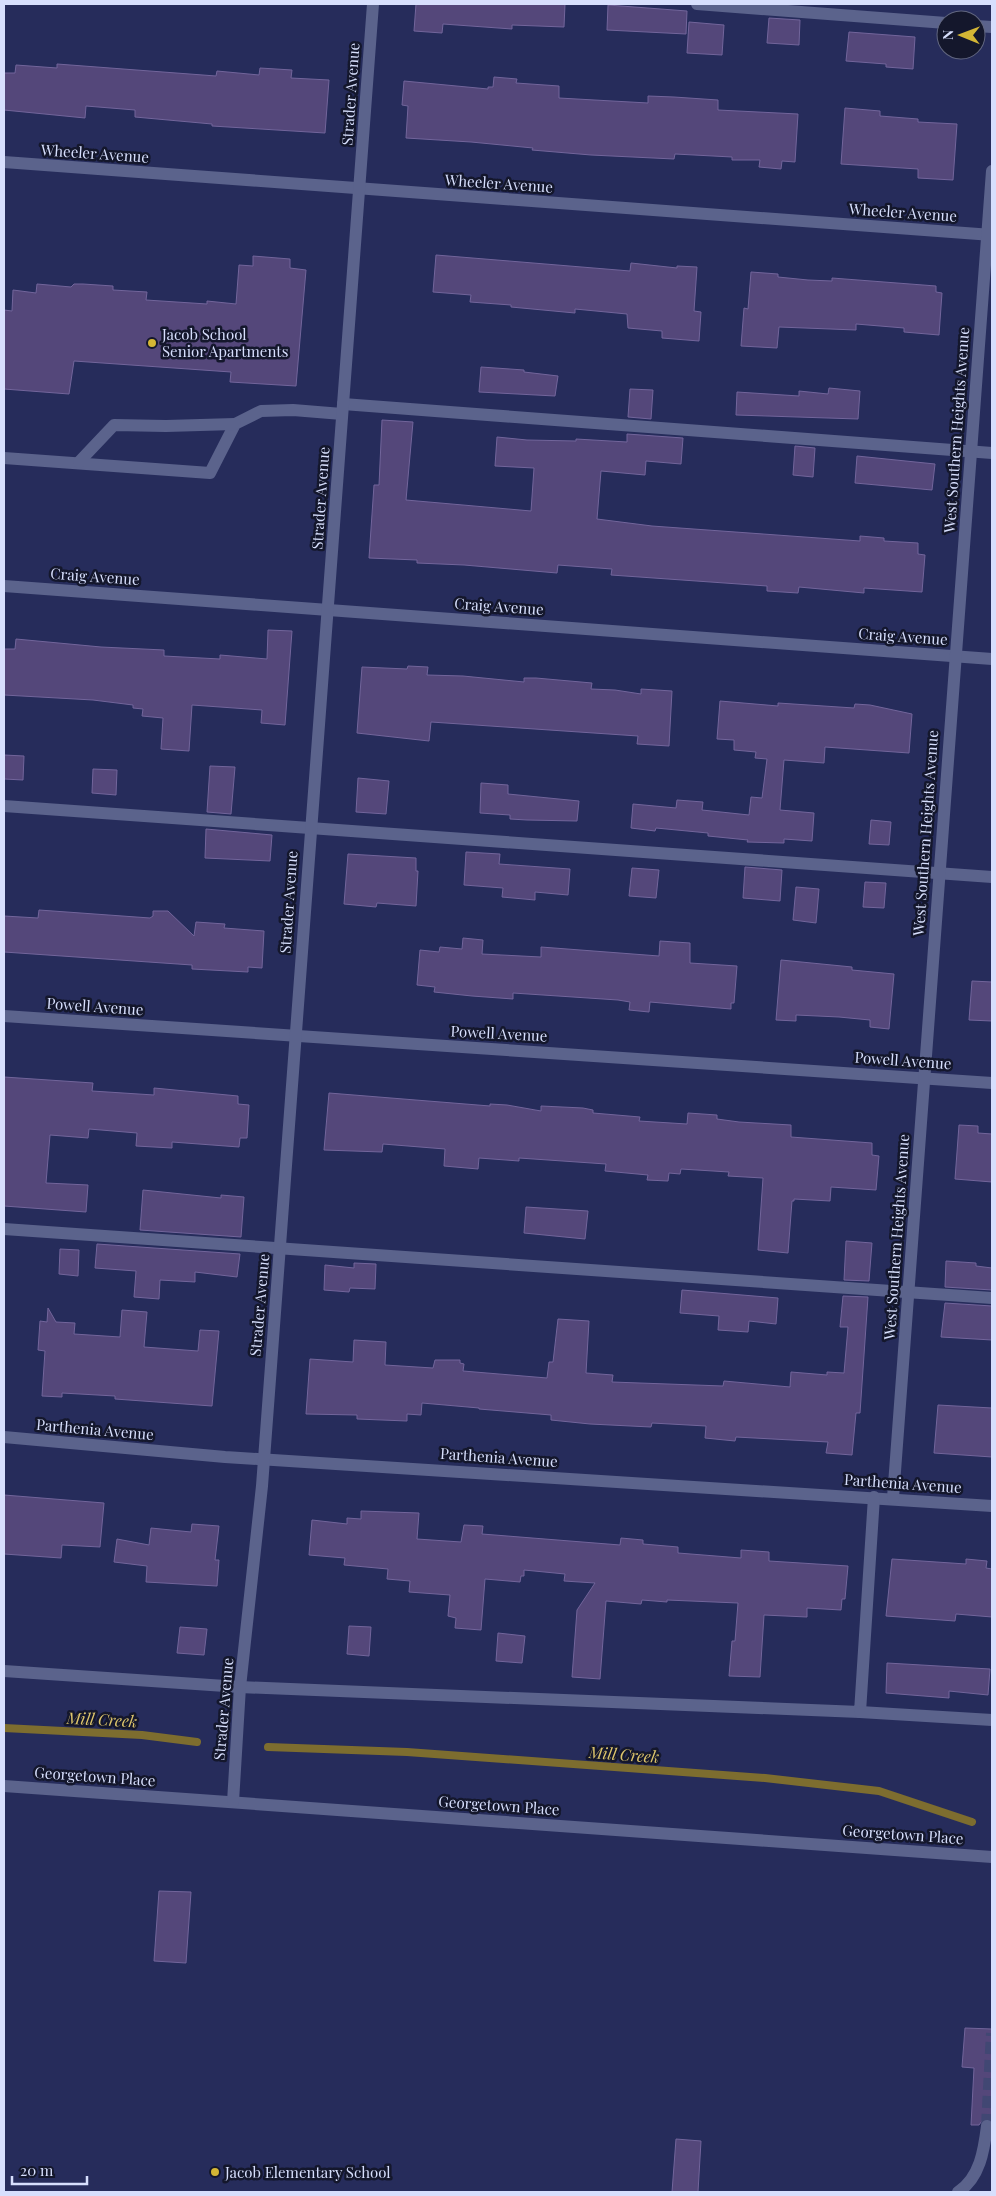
<svg xmlns="http://www.w3.org/2000/svg" width="996" height="2196" font-family="'Playfair Display',serif">
  <style>
    .lines { fill: none; stroke-linecap: round; stroke-linejoin: round }
    .stream { stroke: #7d6d2f; stroke-width: 8 }
    .building { fill: #54477a; stroke: #72659b }
    .minor-tunnel { stroke: #414773; stroke-width: 12; stroke-dasharray: 12 6; stroke-linecap: butt }
    .minor { stroke: #5b638c; stroke-width: 12 }
    .poi-dot { fill: #d4b635; stroke: #14172c; stroke-width: 2 }
    .labels { text-anchor: middle; dominant-baseline: central; stroke-width: 5; stroke-linejoin: round; paint-order: stroke }
    .street-label { font-size: 15px; fill: #d7dffd; stroke: #14172c }
    .poi-label { font-size: 15px; fill: #d7dffd; stroke: #14172c; text-anchor: start }
    .water-label { font-size: 16px; font-style: italic; fill: #dec66c; stroke: #14172c }
  </style>
  <rect width="100%" height="100%" fill="#262c5b"/>
  <g class="lines">
    <g class="stream">
      <path d="M4 1728 142 1735 197 1742"/>
      <path d="M268 1747 407 1752 765 1778 879 1791 972 1822"/>
    </g>
  </g>
  <g class="building">
    <path d="M416 4H565L564 27 512 25V29L443 24 442 33 414 31Z"/>
    <path d="M608 5 687 11 686 34 607 30Z"/>
    <path d="M769 18 800 20 799 45 767 43Z"/>
    <path d="M689 22 724 25 722 55 687 53Z"/>
    <path d="M849 32 915 37 913 69 886 67V64L846 61Z"/>
    <path d="M57 64 216 76 217 71 259 75 260 68 292 70 291 78 329 80 325 133 212 126V124L135 117V110L86 106 85 118 4 110V73H15L16 65 57 68Z"/>
    <path d="M494 77 517 79 516 83 559 86V98L648 103V96L674 97 718 100V110L798 114 795 162 782 161 781 169 759 167 760 160H732V157L675 154 674 159 591 155 532 150 533 148 471 142 406 138 408 106 402 105 404 81 488 89V87H493Z"/>
    <path d="M845 108 880 111V116L918 119V122L957 124 953 180 918 178V169L841 164Z"/>
    <path d="M436 255 630 271 631 263 677 268V266L697 267 694 311 701 312 699 341 662 338V331L628 328 627 314 575 309V313L511 307V305L470 302 471 295 433 292Z"/>
    <path d="M253 256 290 259V268L306 270 296 386 230 382 231 372 74 361 69 394 4 389V310L12 311 13 290 36 293 37 284 71 287 74 284H83L113 286V290L147 292 146 300 207 304V301L236 304 239 265 253 266Z"/>
    <path d="M751 272 778 274V277L808 280 832 281V278L936 286V292L942 293 939 335 904 332V328L856 324V330L779 327 777 348 741 346 744 308 748 309Z"/>
    <path d="M481 367 524 370V372L558 376 555 396 479 392Z"/>
    <path d="M829 388 860 391 858 419 736 415 737 392 799 396V391L828 394Z"/>
    <path d="M630 389 653 390 651 419 628 417Z"/>
    <path d="M382 420 413 422 406 500 531 511 534 468 495 466 497 437 527 440 576 441V439L627 442V434L683 438 681 464 646 461 645 475 601 471 597 519 652 526 860 541V536L884 538V541L918 543V554L925 555 922 592 864 588V593L799 587 798 593 767 591V586L611 575 612 569 558 565 557 573 464 565 417 563V560L369 558 374 485H379Z"/>
    <path d="M795 446 815 448 813 477 793 475Z"/>
    <path d="M857 456 935 464 932 490 855 483Z"/>
    <path d="M268 630 292 631 285 725 261 723 262 710 192 705 189 751 161 749 163 718 142 716 143 709 133 708V705L93 700 4 695V649H15L16 639 101 647 164 650V656L220 659V655L267 659Z"/>
    <path d="M408 666 428 667 427 675 463 676 524 682V678H536L592 683 591 689 615 690 641 694V689L672 691 669 746 637 744 638 736 431 722 429 741 357 733 362 667 407 669Z"/>
    <path d="M720 701 778 706V703L854 708 855 704 870 705 912 714 909 753 825 747 824 763 784 760 780 810 814 813 812 841 784 839V843L747 842 748 840 708 836V833L656 828 655 831 631 828 633 804 676 808 677 800 703 802 702 810 749 815 751 797 762 798 767 759 755 758 756 752 734 750V740L717 739Z"/>
    <path d="M4 755 24 756 23 780 4 779Z"/>
    <path d="M210 766 235 767 231 814 207 812Z"/>
    <path d="M93 769 117 770 116 795 92 793Z"/>
    <path d="M358 778 389 781 386 814 356 812Z"/>
    <path d="M481 783 508 785V794L579 801 577 821 527 820 510 819V815L480 813Z"/>
    <path d="M871 820 891 822 889 845 869 844Z"/>
    <path d="M206 829 272 835 270 861 205 858Z"/>
    <path d="M466 852 500 854 499 864 570 869 568 895 535 892V900L502 897 503 888 464 885Z"/>
    <path d="M348 854 416 858V871H418L416 906 377 903 376 907 344 904Z"/>
    <path d="M745 867 782 870 780 901 743 898Z"/>
    <path d="M632 868 659 870 656 898 629 896Z"/>
    <path d="M865 882 886 883 884 908 863 907Z"/>
    <path d="M796 887 819 889 816 923 793 920Z"/>
    <path d="M39 910 150 918 153 916V911H168L194 936 196 922 225 924 224 928 264 931 262 968 248 967V972L192 969V965L4 952V916L38 918Z"/>
    <path d="M463 938 483 940 482 954 541 957V947L659 956 660 941 690 943V963L737 966 734 1003H731V1009L650 1002 649 1012 629 1010 630 1002 618 1000 513 993V999L472 996 434 992 435 987 417 985 420 950 439 952 440 947 462 949Z"/>
    <path d="M781 960 852 967V970L894 974 889 1029 870 1027V1020L839 1017 796 1015V1021L776 1020Z"/>
    <path d="M972 981 992 982V1021L969 1020Z"/>
    <path d="M4 1077 93 1083 92 1091 154 1095V1088L238 1096V1104L249 1105 247 1138H240L239 1147 172 1142V1148L136 1146 137 1133 89 1129 88 1138 50 1135 46 1183 88 1185 86 1212 4 1206Z"/>
    <path d="M329 1093 490 1106V1104L507 1105 541 1111V1106L583 1108 593 1110V1113L640 1117 639 1121 687 1124 688 1113 717 1115V1119L739 1122 791 1125V1137L872 1143V1155L879 1156 876 1190 831 1187 830 1201 794 1199V1201H792L788 1253 758 1250 763 1178 728 1176 729 1172 681 1169 680 1174 669 1173 668 1181 647 1180 648 1175 605 1171 606 1164 519 1158V1161L479 1158 478 1169 444 1166 445 1149 383 1144 382 1152 324 1150Z"/>
    <path d="M959 1125 978 1126V1133L992 1134V1182L955 1179Z"/>
    <path d="M143 1190 221 1198V1195L244 1197 241 1237 140 1230Z"/>
    <path d="M526 1207 588 1211 585 1239 524 1233Z"/>
    <path d="M846 1241 872 1243 869 1281 844 1280Z"/>
    <path d="M97 1244 240 1254 237 1277 195 1272V1282L160 1280 159 1299 134 1297 136 1271 95 1268Z"/>
    <path d="M60 1249 79 1250 78 1276 59 1274Z"/>
    <path d="M946 1261 976 1263V1266L992 1268V1290L945 1287Z"/>
    <path d="M354 1263 376 1264 375 1289 350 1288 349 1292 324 1290 325 1265 354 1268Z"/>
    <path d="M682 1290 778 1298 776 1324 749 1321 748 1332 718 1330 719 1316 680 1313Z"/>
    <path d="M843 1296 868 1297 860 1413H856L852 1455 826 1453 828 1442 736 1437 735 1441 705 1438 706 1426 652 1423 651 1427 590 1424 551 1420V1415L479 1409V1408L422 1403 421 1415 407 1414V1421L357 1419V1415L306 1414 310 1359 353 1362 354 1340 386 1342 385 1365 433 1368 435 1360H460V1363L464 1364 463 1371 547 1378 549 1362H553L558 1319 589 1321 586 1373 613 1375 612 1382 723 1386 724 1381 790 1387 791 1372 827 1375V1372L844 1373 848 1327H840Z"/>
    <path d="M945 1303 992 1306V1340L941 1337Z"/>
    <path d="M48 1308 56 1322 75 1323 74 1334 120 1337 122 1310 147 1312 144 1347 198 1351 200 1330 219 1331 212 1406 115 1399V1396L62 1393V1397L42 1396 45 1351 38 1350 40 1321 47 1322Z"/>
    <path d="M938 1405 992 1408V1457L934 1453Z"/>
    <path d="M4 1495 104 1503 100 1547 62 1545 61 1558 4 1554Z"/>
    <path d="M361 1511 419 1513 417 1539 461 1542 464 1525 483 1526 482 1534 620 1545 621 1538 643 1540V1544L678 1547V1553L741 1558V1550L769 1552V1561L848 1566 845 1599H842L841 1610 807 1608V1617L764 1615 760 1677 729 1676 732 1641H735L738 1603 667 1600V1602L642 1600 641 1604 606 1601 600 1679 572 1677 577 1610 595 1583 564 1581 565 1574 524 1570V1576H521L520 1582 485 1579 481 1630 455 1628 456 1618 448 1616 450 1595 409 1592 410 1581 387 1579 388 1569 344 1565 345 1558 309 1555 312 1520 347 1524V1518L361 1519Z"/>
    <path d="M192 1524 219 1526 215 1560H219L217 1586 146 1582 147 1566 114 1562 117 1539 149 1545 151 1528 191 1532Z"/>
    <path d="M892 1559 966 1564V1559L987 1561 986 1568 992 1569V1617L956 1614 955 1621 886 1616Z"/>
    <path d="M349 1626 371 1627 369 1656 347 1654Z"/>
    <path d="M180 1627 207 1629 204 1655 177 1653Z"/>
    <path d="M498 1633 525 1636 522 1663 496 1661Z"/>
    <path d="M887 1663 990 1669 988 1695 949 1691V1698L886 1693Z"/>
    <path d="M159 1891 191 1892 186 1963 154 1961Z"/>
    <path d="M965 2028 992 2029V2120L984 2118 979 2125H971L974 2068 962 2067Z"/>
    <path d="M676 2139 701 2141 698 2192H672Z"/>
  </g>
  <g class="lines">
    <path class="minor-tunnel" d="M987 2126 992 2033"/>
    <g class="minor">
      <path d="M697 4 946 23"/>
      <path d="M976 26 992 27"/>
      <path d="M4 162 992 235"/>
      <path d="M343 404 992 453"/>
      <path d="M4 458 210 473 235 424 261 411 293 410 342 414"/>
      <path d="M79 462 114 425 166 426 235 424"/>
      <path d="M4 586 992 659"/>
      <path d="M4 806 992 877"/>
      <path d="M4 1016 992 1083"/>
      <path d="M4 1229 992 1298"/>
      <path d="M4 1437 225 1457 992 1506"/>
      <path d="M893 1498 992 171"/>
      <path d="M4 1671 240 1687 860 1712 874 1497"/>
      <path d="M860 1712 992 1720"/>
      <path d="M4 1786 992 1857"/>
      <path d="M233 1802 240 1687 262 1486 373 4"/>
      <path d="M958 2192C980 2178 984 2150 987 2126"/>
    </g>
  </g>
  <g class="poi-dot">
    <circle cx="152" cy="343" r="5"/>
    <circle cx="215" cy="2172" r="5"/>
  </g>
  <g class="labels">
    <g class="street-label">
      <text transform="translate(350 94) rotate(-86)">Strader Avenue</text>
      <text transform="translate(95 153) rotate(4)">Wheeler Avenue</text>
      <text transform="translate(499 183) rotate(4)">Wheeler Avenue</text>
      <text transform="translate(903 212) rotate(4)">Wheeler Avenue</text>
      <text transform="translate(956 430) rotate(-86)">West Southern Heights Avenue</text>
      <text transform="translate(320 498) rotate(-86)">Strader Avenue</text>
      <text transform="translate(95 576) rotate(4)">Craig Avenue</text>
      <text transform="translate(499 606) rotate(4)">Craig Avenue</text>
      <text transform="translate(903 636) rotate(4)">Craig Avenue</text>
      <text transform="translate(925 833) rotate(-86)">West Southern Heights Avenue</text>
      <text transform="translate(288 902) rotate(-86)">Strader Avenue</text>
      <text transform="translate(95 1006) rotate(4)">Powell Avenue</text>
      <text transform="translate(499 1033) rotate(3)">Powell Avenue</text>
      <text transform="translate(903 1060) rotate(4)">Powell Avenue</text>
      <text transform="translate(896 1237) rotate(-86)">West Southern Heights Avenue</text>
      <text transform="translate(259 1305) rotate(-85)">Strader Avenue</text>
      <text transform="translate(95 1429) rotate(5)">Parthenia Avenue</text>
      <text transform="translate(499 1457) rotate(4)">Parthenia Avenue</text>
      <text transform="translate(903 1483) rotate(4)">Parthenia Avenue</text>
      <text transform="translate(223 1709) rotate(-85)">Strader Avenue</text>
      <text transform="translate(95 1776) rotate(4)">Georgetown Place</text>
      <text transform="translate(499 1805) rotate(4)">Georgetown Place</text>
      <text transform="translate(903 1834) rotate(4)">Georgetown Place</text>
    </g>
    <g class="poi-label">
      <text x="162" y="334">Jacob School<tspan x="162" dy="17">Senior Apartments</tspan></text>
      <text x="225" y="2172">Jacob Elementary School</text>
    </g>
    <g class="water-label">
      <text transform="translate(102 1719) rotate(3)">Mill Creek</text>
      <text transform="translate(624 1754) rotate(4)">Mill Creek</text>
    </g>
  </g>
  <rect width="996" height="2196" fill="none" stroke="#d7dffd" stroke-width="10"/>
  <g transform="translate(961 35) rotate(271)"><circle r="24" fill="#14172c" stroke="#626780"/>
  <path d="M0-4L9 19L0 12L-9 19Z" fill="#d4b635"/>
  <text y="-8" font-size="14" font-weight="bold" text-anchor="middle" fill="#d7dffd">N</text>
  </g>
  <path d="M12 2176v8h75v-8" fill="none" stroke="#d7dffd" stroke-width="2.5"/>
  <text x="20" y="2176" font-size="15" fill="#d7dffd" stroke="#14172c" stroke-width="4" paint-order="stroke">20 m</text>
</svg>
